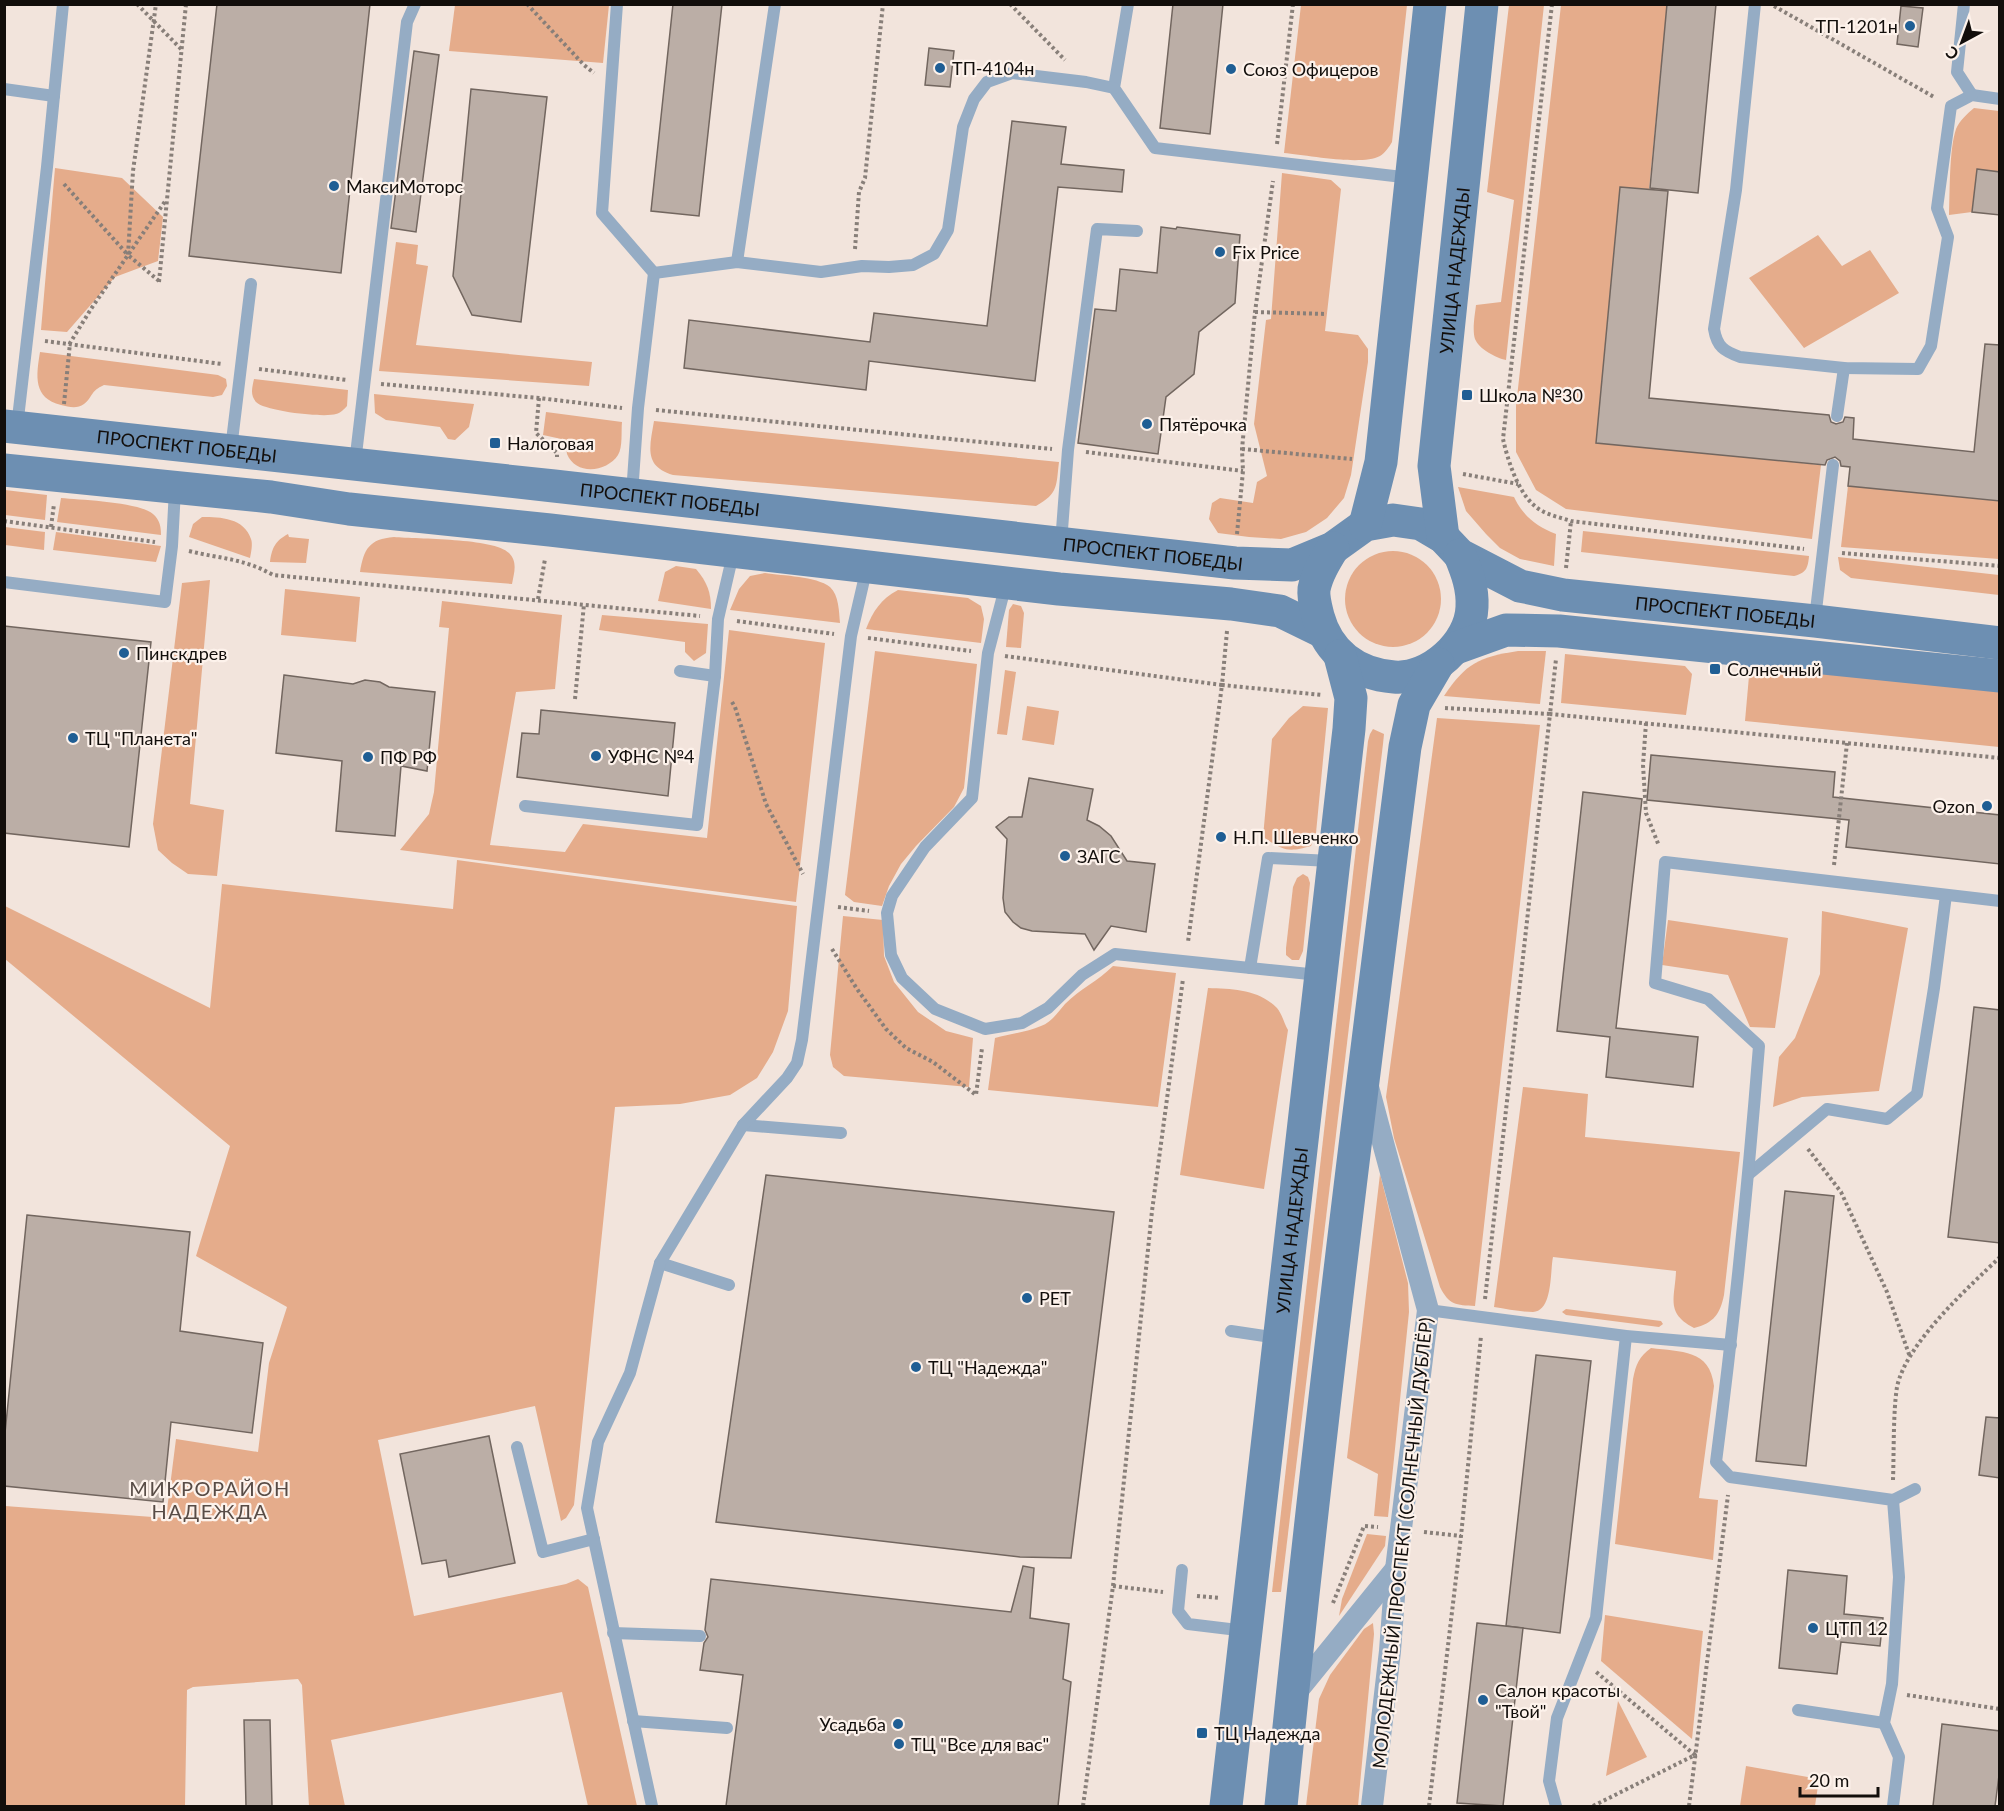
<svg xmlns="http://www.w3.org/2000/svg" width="2004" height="1811" font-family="Lato,sans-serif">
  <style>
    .green { fill: #e5ac8b }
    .building { fill: #bbaea6; stroke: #72665f; stroke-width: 1.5 }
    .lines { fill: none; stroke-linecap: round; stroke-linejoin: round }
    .path { stroke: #887f79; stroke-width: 4; stroke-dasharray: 3 3; stroke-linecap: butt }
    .lane { stroke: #95acc4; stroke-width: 12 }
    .street { stroke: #95acc4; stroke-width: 22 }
    .secondary { stroke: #6d8fb2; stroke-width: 33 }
    .poi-dot { fill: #1f5e94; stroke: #fdf2eb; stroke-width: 2 }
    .labels { text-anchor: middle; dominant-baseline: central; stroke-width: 4.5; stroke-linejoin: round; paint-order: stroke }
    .poi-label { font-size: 18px; fill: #120e0b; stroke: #fdf2eb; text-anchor: start }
    .street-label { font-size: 18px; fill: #120e0b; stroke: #fdf2eb }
    .neighbourhood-label { font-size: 20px; letter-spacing: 1.5px; fill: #584c46; stroke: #fdf2eb }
  </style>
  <rect width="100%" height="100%" fill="#f2e4dc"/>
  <g class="green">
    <path d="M455 5H609L603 63 449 51Z"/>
    <path d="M1301 5H1407L1392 142C1389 147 1385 153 1380 156 1361 166 1307 155 1284 153Z"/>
    <path d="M1509 5H1544L1506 360C1496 358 1479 349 1475 339 1472 330 1475 314 1476 305L1501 302 1514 200 1487 192Z"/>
    <path d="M1561 5H1667L1649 190 1620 187 1596 442 1821 465 1812 539 1566 509 1536 490 1516 452V406Z"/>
    <path d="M1974 108 1999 111V172L1977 170 1972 212 1949 215C1950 192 1949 150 1956 129 1960 120 1967 114 1974 108Z"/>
    <path d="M55 168 122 178 163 217 158 261 115 277 67 332 41 330Z"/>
    <path d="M1282 173 1331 180 1341 189 1325 331 1358 335 1368 349V362L1351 475 1344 498 1327 518 1306 532 1281 539 1249 537 1218 533 1209 519 1212 503 1220 498 1253 503 1257 482 1267 476 1254 424 1266 320 1271 319Z"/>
    <path d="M1818 235 1842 266 1870 250 1899 293 1804 348 1749 278Z"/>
    <path d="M396 242 418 245 416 264 428 266 416 345 592 362 589 386 379 371Z"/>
    <path d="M40 352 218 375 226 379 227 386 222 395 213 397 104 385C90 391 93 397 84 404 77 409 69 407 61 405 33 398 36 376 40 352Z"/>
    <path d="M254 379 348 390 347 406C344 409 341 413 336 414 324 418 264 411 256 402 250 395 252 388 254 379Z"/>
    <path d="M374 394 474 404 469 427 455 440 448 439 440 427 386 420 375 413Z"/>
    <path d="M546 412 622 422C621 431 623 447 618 455 607 472 576 476 567 454 566 450 567 444 566 440L543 435Z"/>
    <path d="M654 421 1059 462C1056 485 1059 493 1036 506L673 475C643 466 650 446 654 421Z"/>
    <path d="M1848 486 1999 501V559L1841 547Z"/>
    <path d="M1458 487 1514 497C1523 516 1536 526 1556 534L1554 566 1520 559 1500 548 1486 534 1466 511Z"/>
    <path d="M5 490 47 495 45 520 5 515Z"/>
    <path d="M61 498C82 500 139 502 153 514 160 520 161 527 161 535L57 522Z"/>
    <path d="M202 517C221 517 244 518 251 539 253 544 251 553 250 558L189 537 193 524Z"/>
    <path d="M5 527 45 532 44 550 5 545Z"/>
    <path d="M1583 531 1809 556C1808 568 1806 573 1794 576L1581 552Z"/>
    <path d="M56 532 161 546 156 562 53 550Z"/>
    <path d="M288 534 289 537 309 539 306 563 270 562C272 548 275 541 288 534Z"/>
    <path d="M394 537C417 539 494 538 509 553 518 562 514 573 512 584L360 572C364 549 369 539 394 537Z"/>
    <circle cx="1393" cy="599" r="48"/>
    <path d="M1838 557 1999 575V595L1851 578 1840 570Z"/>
    <path d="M676 566 696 569C707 582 711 592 711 609L658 601 665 572Z"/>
    <path d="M765 573C783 576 816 576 830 587 839 595 839 612 840 623L730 610 739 589 750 576Z"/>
    <path d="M210 580 190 804 224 810 217 876 188 874 172 863 158 850 153 824 182 583Z"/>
    <path d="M285 589 360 597 356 642 281 635Z"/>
    <path d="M898 590 968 598 981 606 984 619 981 643 866 629C873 611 881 599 898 590Z"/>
    <path d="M442 601 562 615 555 689 516 692 490 845 565 852 583 824 707 838 729 630 825 643 796 902 400 850 429 814 434 792 449 628 439 627Z"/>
    <path d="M1013 604 1021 606 1024 613 1021 648 1006 647 1009 610Z"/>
    <path d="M602 615 708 624 706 653 694 661 685 652V642L599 630Z"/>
    <path d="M875 651 977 664 964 788 954 807 916 846 901 864 889 886 882 906 854 902 845 895Z"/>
    <path d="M1518 651H1546L1540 704 1444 696C1466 663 1479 657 1518 651Z"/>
    <path d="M1565 654 1685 666 1692 674 1686 715 1561 703Z"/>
    <path d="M1783 668 1999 689V747L1745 721 1749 676Z"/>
    <path d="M1005 670 1016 672 1007 735 997 734Z"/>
    <path d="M1027 706 1059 711 1054 745 1022 740Z"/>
    <path d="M1303 706 1328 708 1316 833 1311 846C1287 853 1283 850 1263 837L1272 739 1289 718Z"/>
    <path d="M1437 718 1540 725 1475 1306C1456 1305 1449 1305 1440 1287L1394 1138 1386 1097Z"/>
    <path d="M1373 729 1384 734 1383 744 1281 1592H1272L1368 741 1370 734Z"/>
    <path d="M457 860 797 906 788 1011 773 1052 757 1078 730 1095 680 1104 615 1107 574 1505 566 1518 561 1521 535 1406 378 1440 414 1616 566 1584 578 1579 588 1587 637 1806H588L562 1692 331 1740 345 1806H309L302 1685 298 1679 193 1687 187 1690 185 1806H5V1506L166 1518 176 1439 258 1452 269 1363 287 1307 196 1256 230 1146 5 959V906L210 1008 222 884 453 909Z"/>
    <path d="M1303 874 1308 877 1310 883 1303 951 1299 960H1292L1286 955V948L1293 887 1297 878Z"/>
    <path d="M1822 911 1908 928 1879 1091 1802 1097 1773 1107 1779 1057 1795 1038 1820 974Z"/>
    <path d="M843 916 883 920 884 956 894 982 918 1012 946 1031 973 1038 969 1087 844 1076 833 1067 830 1055Z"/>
    <path d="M1668 920 1788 938 1775 1028 1750 1027 1728 975 1662 965Z"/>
    <path d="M1113 966 1176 973 1158 1107 988 1090 995 1038C1010 1034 1027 1032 1041 1026 1052 1022 1058 1012 1065 1004 1080 989 1098 981 1113 966Z"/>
    <path d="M1208 988C1233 989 1258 989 1277 1008 1282 1014 1284 1023 1288 1030L1264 1189 1180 1175Z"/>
    <path d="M1523 1087 1588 1094 1585 1137 1740 1152 1724 1295C1720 1314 1714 1323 1694 1328 1665 1313 1675 1298 1676 1271L1553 1257C1550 1271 1553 1311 1533 1312 1521 1312 1507 1309 1494 1307Z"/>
    <path d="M1380 1174 1408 1283 1409 1312 1388 1517 1374 1516 1378 1474 1347 1458Z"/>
    <path d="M1566 1309 1661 1321 1663 1324 1659 1327 1566 1315 1562 1312Z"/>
    <path d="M1651 1348C1681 1352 1710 1349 1714 1386L1699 1498 1718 1500 1713 1560 1615 1544 1633 1379C1636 1364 1639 1357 1651 1348Z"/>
    <path d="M1367 1534 1386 1536 1385 1546 1339 1616 1342 1599Z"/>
    <path d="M1605 1615 1703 1631 1692 1739 1601 1661Z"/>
    <path d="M1373 1623 1374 1634 1358 1806H1306L1319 1699 1330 1675 1364 1629Z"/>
    <path d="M1618 1701 1647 1757 1606 1776Z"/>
    <path d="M1746 1766 1819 1779 1815 1806H1740Z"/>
  </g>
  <g class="building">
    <path d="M217 4H370L341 273 189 256Z"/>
    <path d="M673 4H722L699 216 651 211Z"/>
    <path d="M1173 4H1223L1210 134 1160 128Z"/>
    <path d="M1667 4H1716L1698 193 1650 188Z"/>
    <path d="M1901 6 1923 8 1918 47 1897 44Z"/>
    <path d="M929 48 954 51 950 87 925 85Z"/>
    <path d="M414 51 439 55 416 232 391 228Z"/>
    <path d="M471 89 547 97 521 322 472 315 453 276Z"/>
    <path d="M1012 121 1066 127 1061 164 1124 170 1122 192 1058 187 1035 381 869 361 866 390 684 368 689 320 870 342 874 313 987 326Z"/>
    <path d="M1977 169 2000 172V215L1972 212Z"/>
    <path d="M1620 187 1668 191 1649 398 1829 415 1831 422 1836 424 1843 422 1845 417 1854 418 1853 439 1974 452 1985 344 2000 345V501L1848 486 1850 467 1841 466 1840 461 1835 457 1827 460 1825 465 1596 443Z"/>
    <path d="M1161 227 1176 229 1177 227 1240 235 1235 303 1199 332 1194 374 1166 397 1158 454 1078 443 1095 309 1116 311 1120 269 1157 273Z"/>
    <path d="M4 626 151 642 129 847 4 833Z"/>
    <path d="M284 675 353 684 365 680 380 682 389 687 435 692 427 771 401 766 395 836 336 831 342 761 276 753Z"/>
    <path d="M541 710 675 723 668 796 517 777 522 733 539 734Z"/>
    <path d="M1651 755 1835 772 1833 797 2000 815V864L1846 847 1849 820 1647 800Z"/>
    <path d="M1029 778 1093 789 1087 820 1099 826 1111 836 1127 861 1155 864 1146 932 1111 926 1094 950 1085 934 1032 931 1021 928 1013 922 1005 912 1003 898 1007 839 996 827 1009 817H1022Z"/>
    <path d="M1583 792 1642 799 1616 1028 1698 1037 1693 1087 1606 1077 1610 1037 1557 1031Z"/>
    <path d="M1974 1007 2000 1010V1243L1948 1237Z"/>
    <path d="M766 1175 1114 1212 1071 1558 1020 1557 716 1522Z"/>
    <path d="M1785 1191 1834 1196 1806 1466 1756 1461Z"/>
    <path d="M27 1215 190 1232 180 1331 263 1343 252 1433 171 1422 163 1502 4 1486V1443Z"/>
    <path d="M1536 1355 1591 1361 1560 1633 1506 1626Z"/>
    <path d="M1986 1417 2000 1418V1478L1979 1475Z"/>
    <path d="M489 1436 515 1563 449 1577 446 1560 422 1564 400 1454Z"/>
    <path d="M1023 1566 1034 1568 1030 1618 1069 1624 1063 1679 1071 1682 1058 1806H726L743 1675 700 1670 704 1643 708 1637 705 1630 711 1579 1011 1612Z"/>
    <path d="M1788 1570 1847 1576 1844 1614 1883 1618 1880 1646 1841 1642 1837 1674 1779 1668Z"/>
    <path d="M1477 1623 1523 1628 1503 1806 1457 1803Z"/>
    <path d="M244 1720H270L272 1806H246Z"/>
    <path d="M1942 1724 2000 1731V1768L1995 1806H1933Z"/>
  </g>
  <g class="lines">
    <g class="path">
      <path d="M137 4 182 50"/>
      <path d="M527 4 584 65 594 73"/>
      <path d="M1010 4 1065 60"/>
      <path d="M1552 4 1503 439C1508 461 1518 493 1536 507 1546 515 1559 517 1571 521L1804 549"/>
      <path d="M1774 6 1934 97"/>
      <path d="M1277 144 1293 4"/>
      <path d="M64 184 128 255 133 171 156 4"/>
      <path d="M855 249 859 192 865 178 883 4"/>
      <path d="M159 281 128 255 166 200"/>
      <path d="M159 282 186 4"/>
      <path d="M1255 312 1327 314"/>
      <path d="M45 341 222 364"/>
      <path d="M259 369 347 380"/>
      <path d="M381 384 539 398 622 408"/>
      <path d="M539 398 536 433 557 453V457"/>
      <path d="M64 404 70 343 91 309 128 255"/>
      <path d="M656 410 1052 449"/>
      <path d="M1242 449 1352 459"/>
      <path d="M1086 452 1243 471"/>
      <path d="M1463 474 1518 484"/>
      <path d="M4 521 155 542"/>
      <path d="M51 527 54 504"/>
      <path d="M1237 534 1243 471 1242 449 1255 312 1273 181"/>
      <path d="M189 551C221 559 243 558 273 575L700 616"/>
      <path d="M1842 553 2000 566"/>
      <path d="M1566 568 1571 521"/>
      <path d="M538 599 545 559"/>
      <path d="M737 621 834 634"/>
      <path d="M1227 631 1222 685 1322 695"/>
      <path d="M868 638 971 651"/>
      <path d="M1005 656 1222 685 1188 942"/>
      <path d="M575 699 584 604"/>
      <path d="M732 702 735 707 766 804 803 874"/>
      <path d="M1445 708 1550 714 1556 659"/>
      <path d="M1646 723 1643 765 1646 813 1659 846"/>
      <path d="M1834 865 1847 743"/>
      <path d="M838 907 869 911"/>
      <path d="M832 949 857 989 886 1029 906 1048 933 1062 976 1095 982 1048"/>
      <path d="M1808 1149 1841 1192 1887 1292 1910 1357"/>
      <path d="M1485 1299 1550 714 2000 758"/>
      <path d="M1893 1480C1894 1452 1893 1413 1897 1387 1906 1343 1969 1287 2000 1257"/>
      <path d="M1424 1532 1461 1536"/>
      <path d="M1113 1586 1163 1592"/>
      <path d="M1197 1596 1220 1598"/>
      <path d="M1333 1603 1364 1526 1378 1527"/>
      <path d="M1907 1695 2000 1709"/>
      <path d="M1083 1806 1113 1586 1152 1211 1183 979"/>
      <path d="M1429 1806 1461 1536 1481 1336"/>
      <path d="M1593 1806 1695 1755 1595 1671"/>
      <path d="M1689 1806 1728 1495"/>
    </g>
    <g class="lane">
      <path d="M617 4 602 213 654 273 638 408 632 494"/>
      <path d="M1128 4 1114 88 1155 148 1411 178"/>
      <path d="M1755 4 1736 190 1714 329C1717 347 1724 351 1740 357L1844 368 1918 369 1931 346 1948 237 1937 208 1951 106 1972 95 2000 99"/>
      <path d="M1964 4 1957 72 1972 95"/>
      <path d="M4 89 54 96"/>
      <path d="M737 262 775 4"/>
      <path d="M654 273 737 262 821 272 862 266 889 267 913 265 934 254 948 230 963 127 974 99 987 82 1012 73 1086 82 1114 88"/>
      <path d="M1837 416 1844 368"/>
      <path d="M17 427 47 167 63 4"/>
      <path d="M231 449 251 284"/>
      <path d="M355 463 407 22 415 4"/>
      <path d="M1061 543 1068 450 1097 229 1137 231"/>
      <path d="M4 582 165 602 172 546 175 489"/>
      <path d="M1006 584 988 653 972 798 925 847 892 896 887 913 891 955 902 978 935 1009 985 1029 1022 1023 1048 1008 1082 975 1115 954 1319 975"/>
      <path d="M1815 619 1833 465"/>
      <path d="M680 671 715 676"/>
      <path d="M525 806 697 825 715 676 718 619 733 554"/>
      <path d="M1250 968 1268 858 1331 861"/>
      <path d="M743 1125 841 1133"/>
      <path d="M1749 1174 1827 1109 1887 1119 1917 1094 1934 988 1946 895"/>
      <path d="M660 1263 729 1285"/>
      <path d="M1428 1310 1626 1336 1731 1345"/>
      <path d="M1231 1331 1278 1338"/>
      <path d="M517 1447 543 1552 594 1539"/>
      <path d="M1893 1500 1915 1489"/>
      <path d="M1182 1570 1178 1611 1188 1624 1246 1631"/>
      <path d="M613 1633 700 1636"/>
      <path d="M1798 1710 1884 1723"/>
      <path d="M633 1721 727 1728"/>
      <path d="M652 1806 587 1508 598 1442 630 1373 660 1263 743 1125 787 1078 797 1063 802 1040 851 636 867 567"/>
      <path d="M1556 1806 1549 1781 1557 1718 1596 1618 1626 1336"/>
      <path d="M1893 1806 1899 1757 1884 1723 1892 1684 1899 1577 1893 1500 1730 1477 1716 1462C1734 1323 1748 1185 1759 1046L1708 999 1655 983 1665 862 2000 901"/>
    </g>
    <g class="street">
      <path d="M1368 1087 1428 1310 1396 1569 1390 1651 1372 1806"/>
      <path d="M1293 1696 1396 1569"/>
    </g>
    <g class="secondary">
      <path id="s1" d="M4 426 554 486 1235 563 1292 565 1333 548 1365 525 1393 520 1421 524 1443 537 1460 555 1520 586 1563 595 1815 621 2000 643"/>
      <path d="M4 470 271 497 349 509 550 530 1059 589 1231 604 1280 611 1323 632"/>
      <path d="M1365 525 1381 462 1430 4"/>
      <path id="s2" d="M1443 537 1434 466 1482 4"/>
      <path d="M1333 548C1325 561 1317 574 1314 589 1313 598 1316 608 1318 616 1328 653 1356 674 1394 677 1430 680 1471 643 1472 607 1473 588 1467 572 1460 555"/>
      <path d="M1456 648 1506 630 1559 631 2000 676"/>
      <path id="s3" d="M1226 1806 1349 729 1351 698 1340 656"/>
      <path d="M1281 1806C1316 1453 1360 1100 1405 747L1414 705 1438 664"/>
    </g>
  </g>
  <g class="poi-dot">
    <circle cx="1910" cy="26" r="6"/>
    <circle cx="940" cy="68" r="6"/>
    <circle cx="1231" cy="69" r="6"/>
    <circle cx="334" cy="186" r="6"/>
    <circle cx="1220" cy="252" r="6"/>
    <rect x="1461" y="389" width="12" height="12" rx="3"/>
    <circle cx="1147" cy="424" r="6"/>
    <rect x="489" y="437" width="12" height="12" rx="3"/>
    <circle cx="124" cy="653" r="6"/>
    <rect x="1709" y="663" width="12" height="12" rx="3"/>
    <circle cx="73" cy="738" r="6"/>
    <circle cx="596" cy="756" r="6"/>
    <circle cx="368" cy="757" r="6"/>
    <circle cx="1987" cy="806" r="6"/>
    <circle cx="1221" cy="837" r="6"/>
    <circle cx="1065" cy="856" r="6"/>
    <circle cx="1027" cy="1298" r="6"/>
    <circle cx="916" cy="1367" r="6"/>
    <circle cx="1813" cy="1628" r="6"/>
    <circle cx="1483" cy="1700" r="6"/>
    <circle cx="898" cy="1724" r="6"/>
    <rect x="1196" y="1727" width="12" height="12" rx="3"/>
    <circle cx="899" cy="1744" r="6"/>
  </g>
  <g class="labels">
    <g class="poi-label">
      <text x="1898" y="26" text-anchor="end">ТП-1201н</text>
      <text x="952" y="68">ТП-4104н</text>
      <text x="1243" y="69">Союз Офицеров</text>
      <text x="346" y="186">МаксиМоторс</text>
      <text x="1232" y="252">Fix Price</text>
      <text x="1479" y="395">Школа №30</text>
      <text x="1159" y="424">Пятёрочка</text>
      <text x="507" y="443">Налоговая</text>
      <text x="136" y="653">Пинскдрев</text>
      <text x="1727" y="669">Солнечный</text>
      <text x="85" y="738">ТЦ "Планета"</text>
      <text x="608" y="756">УФНС №4</text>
      <text x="380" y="757">ПФ РФ</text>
      <text x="1975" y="806" text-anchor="end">Ozon</text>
      <text x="1233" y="837">Н.П. Шевченко</text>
      <text x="1077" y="856">ЗАГС</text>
      <text x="1039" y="1298">РЕТ</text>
      <text x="928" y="1367">ТЦ "Надежда"</text>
      <text x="1825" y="1628">ЦТП 12</text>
      <text x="1495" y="1690">Салон красоты<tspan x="1495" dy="21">"Твой"</tspan></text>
      <text x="886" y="1724" text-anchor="end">Усадьба</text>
      <text x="1214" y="1733">ТЦ Надежда</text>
      <text x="911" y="1744">ТЦ "Все для вас"</text>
    </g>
    <g class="street-label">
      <text stroke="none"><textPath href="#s2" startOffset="268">УЛИЦА НАДЕЖДЫ</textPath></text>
      <text stroke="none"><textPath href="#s1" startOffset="184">ПРОСПЕКТ ПОБЕДЫ</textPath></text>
      <text stroke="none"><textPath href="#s1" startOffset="670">ПРОСПЕКТ ПОБЕДЫ</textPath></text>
      <text stroke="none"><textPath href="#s1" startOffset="1156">ПРОСПЕКТ ПОБЕДЫ</textPath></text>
      <text stroke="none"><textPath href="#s1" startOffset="1761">ПРОСПЕКТ ПОБЕДЫ</textPath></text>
      <text stroke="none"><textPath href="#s3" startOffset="579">УЛИЦА НАДЕЖДЫ</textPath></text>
      <text transform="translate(1402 1543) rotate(-84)">МОЛОДЕЖНЫЙ ПРОСПЕКТ (СОЛНЕЧНЫЙ ДУБЛЁР)</text>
    </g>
    <g class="neighbourhood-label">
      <text x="210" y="1488">МИКРОРАЙОН<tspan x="210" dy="23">НАДЕЖДА</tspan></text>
    </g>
  </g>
  <rect width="2004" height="1811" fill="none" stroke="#120e0b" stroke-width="12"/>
  <g transform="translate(1962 42) rotate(221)" stroke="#fdf2eb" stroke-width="4.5" paint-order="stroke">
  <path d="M0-4.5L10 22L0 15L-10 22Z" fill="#120e0b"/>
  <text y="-9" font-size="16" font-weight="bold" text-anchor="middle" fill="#120e0b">С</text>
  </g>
  <path d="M1800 1787v9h78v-9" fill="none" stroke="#120e0b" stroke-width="3"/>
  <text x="1809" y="1787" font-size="18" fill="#120e0b" stroke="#fdf2eb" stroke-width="4.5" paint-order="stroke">20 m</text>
</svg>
